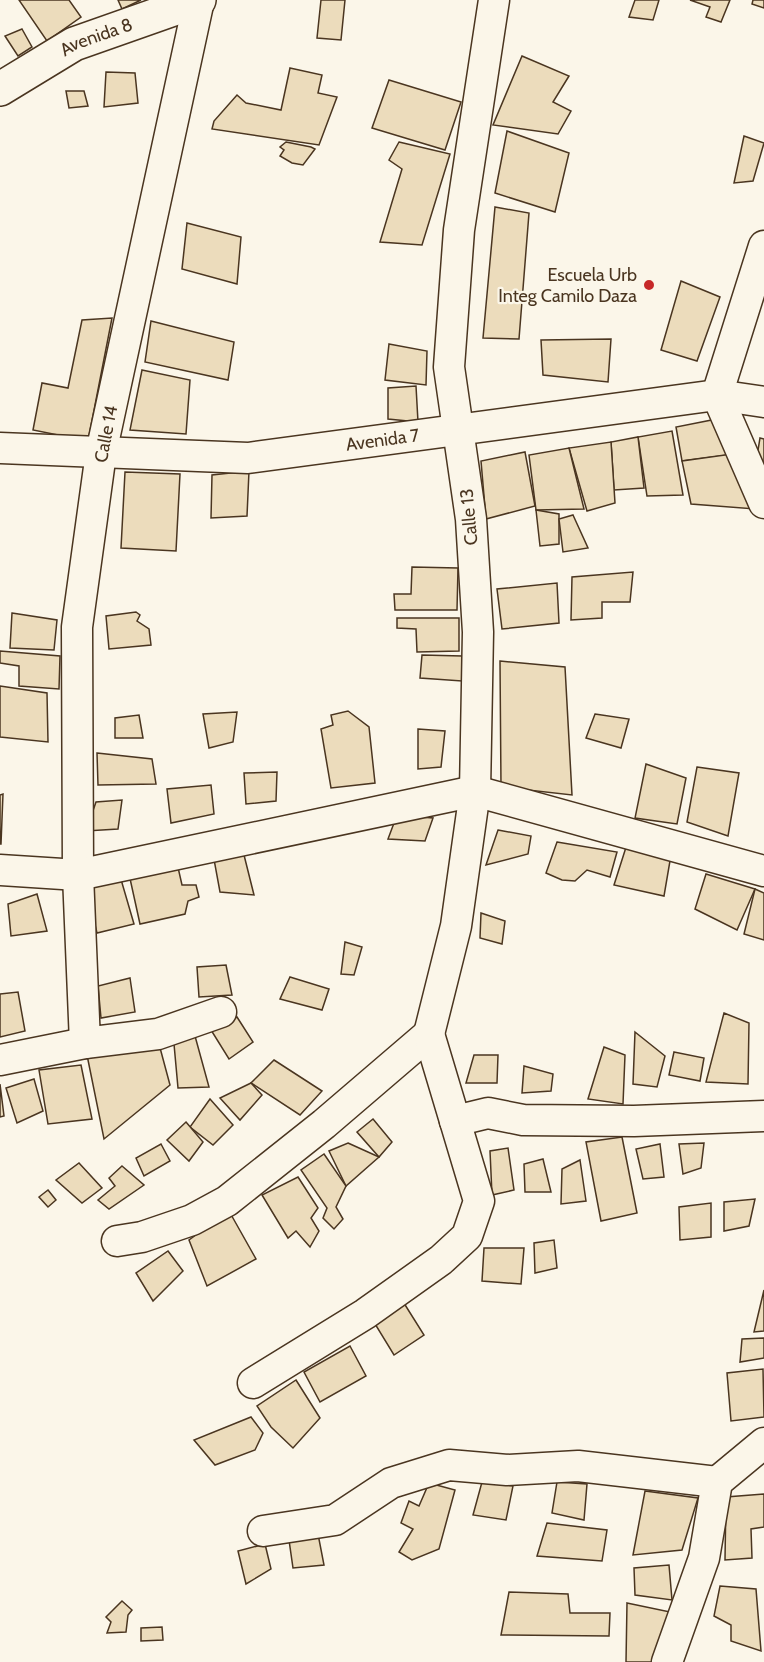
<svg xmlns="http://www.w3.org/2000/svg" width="764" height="1662" font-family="Cabin,sans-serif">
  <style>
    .building { fill: #ecdcbc; stroke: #4a3520; stroke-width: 1.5 }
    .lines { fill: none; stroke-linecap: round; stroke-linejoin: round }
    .minor-casing { stroke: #4a3520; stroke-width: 33 }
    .tertiary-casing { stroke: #4a3520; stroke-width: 36 }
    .minor { stroke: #fbf6e9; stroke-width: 30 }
    .tertiary { stroke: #fbf6e9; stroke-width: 33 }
    .poi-dot { fill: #c62828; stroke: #fbf6e9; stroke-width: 2 }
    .labels { text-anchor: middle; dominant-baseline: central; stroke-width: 4.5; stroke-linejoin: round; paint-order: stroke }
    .street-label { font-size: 18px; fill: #4a3520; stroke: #fbf6e9 }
    .poi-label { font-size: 18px; fill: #4a3520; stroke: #fbf6e9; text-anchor: end }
  </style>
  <rect width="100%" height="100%" fill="#fbf6e9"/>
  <g class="building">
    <path d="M19 0H69L81 17 47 41Z"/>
    <path d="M118 0H141L122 9Z"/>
    <path d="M321 0H345L341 40 317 38Z"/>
    <path d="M635 0H659L653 20 629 17Z"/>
    <path d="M690 0H730L721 22 706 17 710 7Z"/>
    <path d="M753 0H764V8L752 4Z"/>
    <path d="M22 29 32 47 18 56 5 36Z"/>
    <path d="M522 56 569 76 553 102 571 111 558 134 493 125Z"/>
    <path d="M290 68 322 75 318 93 337 97 319 145 212 129 214 121 237 95 246 103 281 110Z"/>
    <path d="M106 72 135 73 138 103 104 107Z"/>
    <path d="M389 80 461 102 445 150 372 128Z"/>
    <path d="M66 91H84L88 106 69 108Z"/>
    <path d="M507 131 569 153 555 212 495 193Z"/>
    <path d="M744 136 764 143 753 181 734 183Z"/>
    <path d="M286 142 311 147 315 149 303 165 292 163 280 156 284 150 280 147Z"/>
    <path d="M399 142 450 154 422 245 380 242 402 169 389 160Z"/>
    <path d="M495 207 529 213 519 339 483 338Z"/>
    <path d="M187 223 241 237 237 284 182 269Z"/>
    <path d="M681 281 720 297 697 361 661 350Z"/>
    <path d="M112 318 88 441 33 430 42 383 68 388 82 320Z"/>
    <path d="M151 321 234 342 228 380 145 362Z"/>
    <path d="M611 339 608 382 543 375 541 340Z"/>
    <path d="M389 344 427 351 426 385 385 380Z"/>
    <path d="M142 370 190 380 186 434 130 430Z"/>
    <path d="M416 386 418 422 388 419V388Z"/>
    <path d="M722 418 728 455 682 461 676 427Z"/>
    <path d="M672 431 683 495 647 496 638 437Z"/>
    <path d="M638 437 644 488 614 490 611 442Z"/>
    <path d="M760 438 764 439V478L754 475Z"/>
    <path d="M611 442 615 503 587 511 569 448Z"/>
    <path d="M569 448 584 509 536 510 529 455Z"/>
    <path d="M525 452 535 506 486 519 481 461Z"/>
    <path d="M732 454 755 509 691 504 682 461Z"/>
    <path d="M249 471 247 516 211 518 212 475Z"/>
    <path d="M125 472 180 474 176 551 121 548Z"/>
    <path d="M536 510 559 514V544L540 546Z"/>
    <path d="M573 515 588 548 563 552 559 519Z"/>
    <path d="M412 567 458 568 457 610H395L394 594H411Z"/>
    <path d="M633 572 630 602H602V618L571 620 572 577Z"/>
    <path d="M557 583 559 623 502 629 497 589Z"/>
    <path d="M136 612 140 615 137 621 149 629 151 645 109 649 106 616Z"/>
    <path d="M12 613 57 620 54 650 10 648Z"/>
    <path d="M397 618H459V651L417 652 416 629 397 628Z"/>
    <path d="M0 651 60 656 59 689 19 686V666L0 663Z"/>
    <path d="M422 655 462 656V681L420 678Z"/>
    <path d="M500 661 565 667 572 795 501 787Z"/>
    <path d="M0 686 47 693 48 742 0 737Z"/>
    <path d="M348 711 369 727 375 783 331 788 321 729 333 725 331 715Z"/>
    <path d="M237 712 233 742 209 748 203 714Z"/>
    <path d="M595 714 629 719 621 748 586 738Z"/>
    <path d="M139 715 143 738H115V718Z"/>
    <path d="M418 729 445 731 441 767 418 769Z"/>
    <path d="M97 753 152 759 156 784 98 785Z"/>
    <path d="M646 764 686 778 677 824 635 818Z"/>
    <path d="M697 767 739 773 728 836 687 822Z"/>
    <path d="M277 772 276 801 246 804 244 773Z"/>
    <path d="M211 785 214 814 171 823 167 789Z"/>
    <path d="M3 794 1 844H0V795Z"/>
    <path d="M122 800 118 829 86 831 96 802Z"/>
    <path d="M397 815 433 818 425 841 388 839Z"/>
    <path d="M498 830 531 836 528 854 486 865Z"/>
    <path d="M628 841 671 855 664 896 614 885Z"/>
    <path d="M557 842 617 852 610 877 587 870 575 881 562 880 546 873Z"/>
    <path d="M243 851 254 895 220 892 213 854Z"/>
    <path d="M177 863 182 885H196L199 897 188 901 185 914 140 924 129 874Z"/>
    <path d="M706 874 755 889 737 930 695 909Z"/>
    <path d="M120 876 134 924 97 933 85 885Z"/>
    <path d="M755 889 764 893V940L744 934Z"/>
    <path d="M37 894 47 931 11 936 8 904Z"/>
    <path d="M481 913 505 921 502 944 480 938Z"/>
    <path d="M345 942 362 947 354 975 341 974Z"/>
    <path d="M226 965 232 995 199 997 197 967Z"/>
    <path d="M290 977 329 989 322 1010 280 999Z"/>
    <path d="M130 978 135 1012 101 1018 98 986Z"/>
    <path d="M18 992 25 1031 0 1037V994Z"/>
    <path d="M724 1013 749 1023 748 1084 706 1082Z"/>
    <path d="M237 1017 253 1042 229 1059 211 1030Z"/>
    <path d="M635 1032 665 1056 657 1087 633 1084Z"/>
    <path d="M195 1036 209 1087 178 1088 174 1044Z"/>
    <path d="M159 1044 170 1085 104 1139 87 1055Z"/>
    <path d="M604 1047 625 1055 623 1104 588 1099Z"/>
    <path d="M674 1052 704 1058 700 1081 669 1075Z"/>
    <path d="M474 1055H498L497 1083H466Z"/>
    <path d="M274 1060 322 1091 300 1115 251 1083Z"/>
    <path d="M81 1065 92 1119 48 1124 39 1070Z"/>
    <path d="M524 1066 553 1074 551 1091 522 1093Z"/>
    <path d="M34 1079 43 1111 17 1123 6 1088Z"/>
    <path d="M251 1083 262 1095 240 1120 220 1098Z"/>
    <path d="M0 1084 4 1116 0 1117Z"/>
    <path d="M210 1099 233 1125 213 1145 190 1127Z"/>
    <path d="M373 1119 392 1142 379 1157 357 1132Z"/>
    <path d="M186 1122 203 1142 189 1161 167 1140Z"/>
    <path d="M622 1137 637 1213 601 1221 586 1142Z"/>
    <path d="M348 1143 379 1157 346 1186 329 1151Z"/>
    <path d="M704 1143 701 1168 683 1174 679 1144Z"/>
    <path d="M161 1144 170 1161 144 1176 136 1158Z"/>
    <path d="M660 1144 664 1177 643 1179 636 1149Z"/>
    <path d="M508 1148 514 1190 492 1195 490 1151Z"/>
    <path d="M324 1154 346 1186 336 1207 343 1219 334 1229 323 1218 327 1208 301 1170Z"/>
    <path d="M543 1159 551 1192H525L524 1164Z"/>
    <path d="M580 1160 586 1201 561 1204 562 1169Z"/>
    <path d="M79 1163 102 1188 82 1203 56 1180Z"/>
    <path d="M122 1166 144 1185 109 1209 98 1200 115 1186 109 1178Z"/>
    <path d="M298 1177 318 1208 311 1218 319 1231 310 1247 296 1231 288 1238 262 1195Z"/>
    <path d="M48 1190 56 1200 48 1207 39 1197Z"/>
    <path d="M755 1199 749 1226 724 1231V1202Z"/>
    <path d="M711 1203V1237L680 1240 679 1207Z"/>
    <path d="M229 1211 256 1259 207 1286 189 1240Z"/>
    <path d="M554 1240 557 1268 535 1273 534 1243Z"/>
    <path d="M484 1248H524L521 1284 482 1281Z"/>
    <path d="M168 1251 183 1271 153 1301 136 1273Z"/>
    <path d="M764 1290V1331L754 1332Z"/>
    <path d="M402 1300 424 1335 394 1355 372 1319Z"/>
    <path d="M764 1338V1358L740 1362 742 1339Z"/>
    <path d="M350 1346 366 1376 320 1402 304 1372Z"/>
    <path d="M763 1369 764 1417 731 1421 727 1373Z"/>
    <path d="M296 1380 320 1418 293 1448 271 1427 257 1406Z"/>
    <path d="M251 1417 263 1433 255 1450 215 1465 194 1440Z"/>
    <path d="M482 1482 513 1486 506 1520 473 1515Z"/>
    <path d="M557 1482 587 1484 584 1520 552 1513Z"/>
    <path d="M429 1483 455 1490 439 1549 412 1560 399 1552 413 1529 401 1523 409 1501 419 1506Z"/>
    <path d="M645 1491 698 1498 682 1550 633 1555Z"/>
    <path d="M764 1494V1527L751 1529 752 1558 725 1560 726 1497Z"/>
    <path d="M547 1523 607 1530 602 1561 537 1556Z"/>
    <path d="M318 1534 324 1565 293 1568 289 1540Z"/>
    <path d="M265 1544 271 1569 246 1584 238 1551Z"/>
    <path d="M669 1565 672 1600 635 1595 634 1568Z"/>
    <path d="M720 1586 756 1589 761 1651 731 1641V1625L714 1616Z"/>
    <path d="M509 1592 568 1594 570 1613H610L609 1636 501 1635Z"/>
    <path d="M122 1601 132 1610 128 1615 126 1632 107 1633 111 1622 106 1617Z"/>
    <path d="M627 1603 675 1613 657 1662H626Z"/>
    <path d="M162 1627 163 1640 141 1641V1628Z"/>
  </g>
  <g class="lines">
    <g class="minor-casing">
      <g id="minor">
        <path d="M199 0 101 453 77 627 78 875 85 1043 158 1034 221 1012"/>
        <path d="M764 246 717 395 764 503"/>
        <path id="s1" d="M0 448 248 458 717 395 764 402"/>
        <path d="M0 870 78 875 475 791 764 871"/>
        <path d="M429 1034 456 926 475 791 478 632 471 519 449 367 459 230 494 0"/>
        <path d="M0 1060 85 1043"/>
        <path d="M455 1121 488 1113 523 1120 634 1121 764 1116"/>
        <path d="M117 1241 142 1237 192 1220 227 1201 324 1124 429 1034"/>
        <path d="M253 1383 365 1314 441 1260 467 1236 479 1201 429 1034"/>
        <path d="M263 1531 335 1520 391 1483 449 1465 507 1470 578 1466 717 1482"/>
        <path d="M667 1662 704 1558 717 1482 764 1443"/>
      </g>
    </g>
    <g class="tertiary-casing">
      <g id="tertiary">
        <path id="s2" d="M0 89 74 44 199 0"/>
      </g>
    </g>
    <use href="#minor" class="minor"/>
    <use href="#tertiary" class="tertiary"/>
  </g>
  <circle class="poi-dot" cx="649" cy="285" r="6"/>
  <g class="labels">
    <g class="street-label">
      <text stroke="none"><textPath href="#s2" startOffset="110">Avenida 8</textPath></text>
      <text transform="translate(106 434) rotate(-79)">Calle 14</text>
      <text stroke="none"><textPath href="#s1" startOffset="384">Avenida 7</textPath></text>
      <text transform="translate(469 517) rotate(-95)">Calle 13</text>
    </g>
    <g class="poi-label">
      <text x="637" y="275">Escuela Urb<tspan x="637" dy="21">Integ Camilo Daza</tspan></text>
    </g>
  </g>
</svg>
